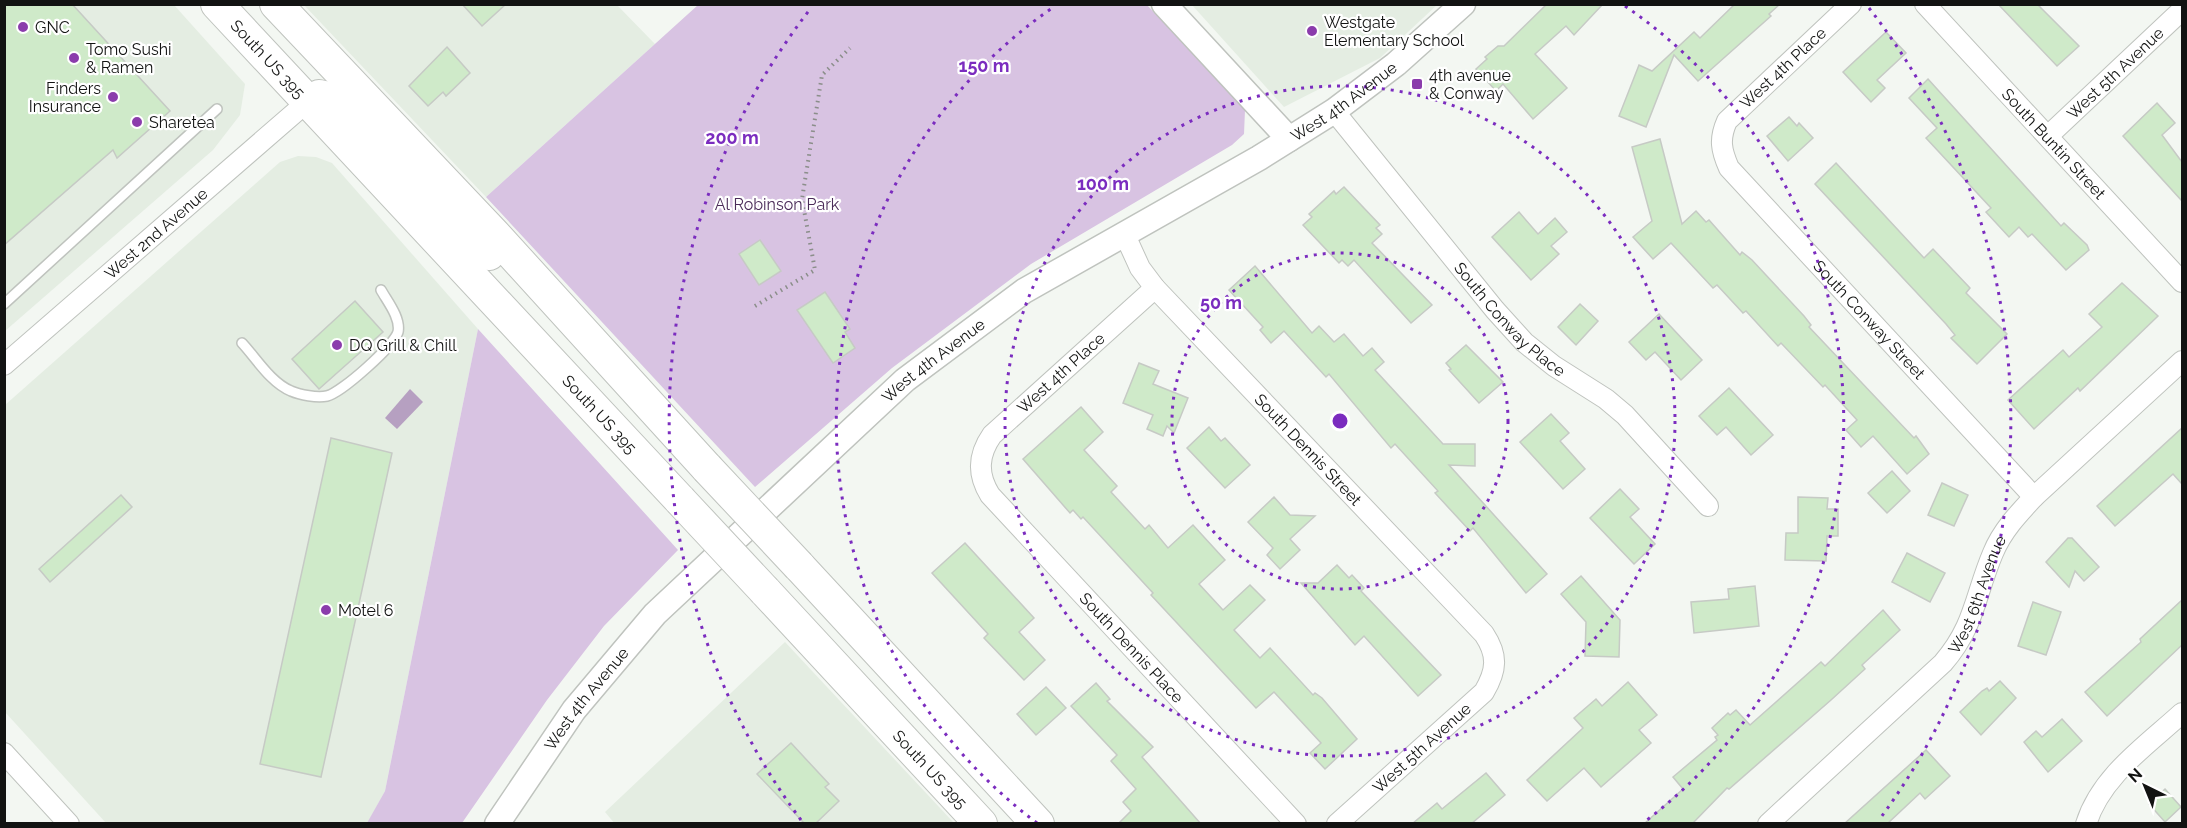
<svg xmlns="http://www.w3.org/2000/svg" width="2187" height="828" font-family="Raleway,sans-serif">
  <style>
    .built { fill: #e4ede2 }
    .green { fill: #d8c3e2 }
    .water { fill: #b6a0c1 }
    .building { fill: #cfeac9; stroke: #c6cac5; stroke-width: 1.5 }
    .lines { fill: none; stroke-linecap: round; stroke-linejoin: round }
    .service-casing { stroke: #bfc3be; stroke-width: 12 }
    .minor-casing { stroke: #bfc3be; stroke-width: 22 }
    .tertiary-casing { stroke: #bfc3be; stroke-width: 27 }
    .trunk-casing { stroke: #bfc3be; stroke-width: 34 }
    .path { stroke: #8b8e8a; stroke-width: 4; stroke-dasharray: 1.5 4.5; stroke-linecap: butt }
    .service { stroke: #fff; stroke-width: 9 }
    .minor { stroke: #fff; stroke-width: 20 }
    .tertiary { stroke: #fff; stroke-width: 24 }
    .trunk { stroke: #fff; stroke-width: 32 }
    .trunk-bridge-casing { stroke: #bfc3be; stroke-width: 34; stroke-linecap: butt }
    .trunk-bridge { stroke: #fff; stroke-width: 32 }
    .ring { fill: none; stroke: #7b2cbf; stroke-width: 3; stroke-dasharray: 3 6 }
    .poi-dot { fill: #8b3cac; stroke: #fff; stroke-width: 2 }
    .labels { text-anchor: middle; dominant-baseline: central; stroke-width: 4.5; stroke-linejoin: round; paint-order: stroke }
    .poi-label { font-size: 16px; fill: #121312; stroke: #fff; text-anchor: start }
    .street-label { font-size: 16px; fill: #121312; stroke: #fff }
    .park-label { font-size: 16px; fill: #4b2c59; stroke: #fff }
    .centre { fill: #7b2cbf; stroke: #fff; stroke-width: 3 }
    .ring-label { font-size: 18px; text-anchor: middle; font-weight: bold; fill: #7b2cbf; stroke: #fff; stroke-width: 4.5; stroke-linejoin: round; paint-order: stroke }
  </style>
  <rect width="100%" height="100%" fill="#f3f7f2"/>
  <g class="built">
    <path d="M5 5H174L245 84 240 115 213 150 5 331Z"/>
    <path d="M304 5H617L655 44 486 197Z"/>
    <path d="M1192 5H1437L1380 58 1284 107Z"/>
    <path d="M298 156 316 157 332 163 478 329 385 791 367 824 106 823 5 712V405L280 162Z"/>
    <path d="M785 642 954 823 615 824 605 812Z"/>
  </g>
  <g class="green">
    <path d="M698 5H1147L1245 110 1244 134 1232 145 1031 264 892 368 755 487 486 197Z"/>
    <path d="M478 329 678 550 604 626 547 700 462 823H367L385 791Z"/>
  </g>
  <path class="water" d="M410 389 423 402 397 429 385 418Z"/>
  <g class="building">
    <path d="M4 4H72L170 111 117 158 113 150 4 245Z"/>
    <path d="M462 4H506L482 26Z"/>
    <path d="M1547 4H1603L1574 35 1566 26 1535 54 1567 88 1533 119 1503 84 1496 91 1476 69 1487 59 1485 57 1498 46H1504Z"/>
    <path d="M1735 4H1780L1769 14 1771 16 1698 81 1674 55 1646 127 1619 116 1639 65 1652 71 1694 32 1700 38Z"/>
    <path d="M1998 4H2037L2079 46 2057 66Z"/>
    <path d="M1886 32 1906 53 1877 80 1885 88 1871 102 1843 72Z"/>
    <path d="M447 47 470 73 446 96 443 92 428 106 409 86Z"/>
    <path d="M1928 79 2061 226 2064 223 2087 245 2089 250 2066 270 2032 234 2028 237 2019 227 2009 237 1986 212 1991 208 1926 138 1937 128 1909 98Z"/>
    <path d="M2157 103 2175 123 2162 135 2182 162V201L2123 136Z"/>
    <path d="M1789 117 1797 126 1799 123 1813 138 1788 161 1767 136Z"/>
    <path d="M1660 139 1682 224 1696 211 1706 222 1709 220 1740 255 1742 252 1752 260 1804 316 1811 325 1809 327 1914 438 1916 436 1929 454 1907 474 1873 436 1861 447 1846 430 1857 420 1825 385 1823 387 1781 343 1778 346 1746 311 1743 313 1717 285 1713 288 1671 243 1653 259 1633 237 1652 221 1632 147Z"/>
    <path d="M1836 163 1924 258 1933 249 1970 288 1966 293 2007 334 1977 364 1951 338 1955 335 1946 324 1815 184Z"/>
    <path d="M1344 187 1380 225 1376 228 1382 234 1372 243 1432 305 1411 323 1354 260 1348 266 1342 260 1339 263 1303 225 1312 217 1309 214 1334 191 1336 194Z"/>
    <path d="M1519 212 1538 234 1555 218 1567 232 1551 246 1559 254 1531 280 1492 237Z"/>
    <path d="M760 240 781 271 759 285 739 254Z"/>
    <path d="M1255 266 1312 333 1319 326 1334 342 1344 334 1363 356 1372 348 1384 362 1375 370 1443 444H1475V466L1449 465 1547 574 1526 593 1473 528 1470 531 1435 493 1438 491 1395 444 1391 448 1329 374 1326 377 1284 331 1271 343 1260 330 1263 327 1229 290Z"/>
    <path d="M2122 283 2158 316 2080 391 2078 388 2034 429 2008 400 2063 350 2069 357 2102 327 2089 314Z"/>
    <path d="M825 292 850 329 845 332 855 348 833 363 797 310Z"/>
    <path d="M355 301 383 332 319 389 292 359Z"/>
    <path d="M1580 304 1598 321 1576 345 1558 327Z"/>
    <path d="M1659 314 1702 360 1681 380 1655 352 1646 360 1629 342Z"/>
    <path d="M1466 345 1503 382 1479 403 1449 370 1451 369 1446 363Z"/>
    <path d="M1139 363 1159 371 1153 384 1188 398 1174 433 1167 426 1163 436 1147 429 1153 415 1123 403Z"/>
    <path d="M1729 388 1773 435 1751 455 1726 427 1717 435 1699 416Z"/>
    <path d="M1081 407 1103 432 1084 450 1117 486 1111 492 1145 529 1149 525 1168 548 1193 525 1225 560 1199 584 1223 610 1250 585 1265 600 1234 630 1260 658 1270 648 1313 695 1315 693 1322 698 1357 739 1325 769 1310 753 1321 743 1274 692 1256 708 1151 595 1153 593 1083 517 1081 519 1073 510 1070 513 1023 459Z"/>
    <path d="M1551 414 1569 433 1560 441 1585 469 1563 489 1520 442Z"/>
    <path d="M1209 427 1221 441 1225 438 1250 465 1225 488 1187 448Z"/>
    <path d="M2182 428V484L2173 474 2115 526 2097 506Z"/>
    <path d="M331 438 392 453 321 777 260 764Z"/>
    <path d="M1892 471 1910 491 1887 513 1868 493Z"/>
    <path d="M1942 483 1968 495 1954 526 1928 515Z"/>
    <path d="M1620 489 1639 509 1630 517 1655 544 1634 564 1590 518Z"/>
    <path d="M121 495 132 507 50 582 39 569Z"/>
    <path d="M1274 497 1290 515 1315 516 1290 539 1300 550 1280 569 1267 555 1273 548 1248 522Z"/>
    <path d="M1798 497 1828 498 1827 509H1838V536H1827L1826 561 1785 560 1786 533H1798Z"/>
    <path d="M2068 538H2072L2099 567 2084 581 2075 571 2069 587 2046 562Z"/>
    <path d="M965 543 1034 618 1019 632 1045 660 1024 680 984 638 988 634 932 573Z"/>
    <path d="M1907 553 1945 573 1930 602 1892 582Z"/>
    <path d="M1337 565 1349 578 1352 575 1364 588 1361 591 1441 675 1418 696 1364 636 1355 645 1301 583H1318Z"/>
    <path d="M1581 576 1620 620 1619 657 1585 656 1586 622 1561 594Z"/>
    <path d="M1755 586 1759 626 1694 633 1691 602 1729 599 1728 589Z"/>
    <path d="M2182 600V645L2107 716 2085 692 2141 642 2140 639Z"/>
    <path d="M2033 602 2061 612 2046 655 2018 646Z"/>
    <path d="M1883 610 1900 630 1862 665 1865 669 1831 700 1729 789 1727 788 1692 824H1644L1683 789 1673 777 1717 740 1715 737 1718 735 1712 728 1728 713 1730 715 1736 710 1750 725 1821 662 1825 666Z"/>
    <path d="M2000 681 2016 698 1981 735 1960 712 1982 691 1987 688 1989 691Z"/>
    <path d="M1628 682 1657 715 1639 730 1651 743 1601 787 1584 768 1547 801 1527 780 1583 728 1574 718 1596 699 1602 706Z"/>
    <path d="M1096 683 1110 699 1107 701 1153 747 1142 757 1201 824H1118L1131 811 1123 802 1136 789 1111 761 1117 755 1071 706Z"/>
    <path d="M1046 687 1066 708 1036 735 1017 714Z"/>
    <path d="M2062 719 2082 741 2048 772 2024 742 2036 731 2042 737Z"/>
    <path d="M791 743 829 784 825 787 839 801 815 824H805L757 774Z"/>
    <path d="M1926 750 1950 776 1925 799 1920 793 1887 824H1844Z"/>
    <path d="M1486 773 1505 795 1471 824H1412L1437 803 1442 809Z"/>
    <path d="M2165 789 2181 807 2165 822 2149 804Z"/>
  </g>
  <g class="lines">
    <g class="service-casing">
      <g id="service">
        <path d="M4 304 217 109"/>
        <path d="M242 343C256 358 271 383 291 391 300 395 317 398 327 396 341 393 394 346 398 332 401 318 387 301 381 290"/>
      </g>
    </g>
    <g class="minor-casing">
      <g id="minor">
        <path id="s1" d="M1851 4 1727 121C1719 139 1721 150 1729 168L2034 497"/>
        <path id="s2" d="M1925 4 2182 282"/>
        <path id="s3" d="M1334 111 1495 310 1524 342 1554 366 1606 399 1625 415 1708 506"/>
        <path id="s4" d="M2048 136 2182 10"/>
        <path id="s5" d="M1124 233 1140 268 1155 288 1484 634C1498 655 1497 670 1484 692L1337 824"/>
        <path id="s6" d="M1155 288 992 435C978 455 977 474 990 495L1296 824"/>
        <path id="s7" d="M4 365 306 103"/>
        <path d="M4 753 69 824"/>
        <path id="s8" d="M1768 824 1943 663C1975 626 1975 595 1993 553 2002 531 2018 514 2034 497L2182 361"/>
        <path d="M2086 824C2101 776 2147 745 2182 713"/>
      </g>
    </g>
    <g class="tertiary-casing">
      <g id="tertiary">
        <path d="M1164 4 1289 139"/>
        <path id="s9" d="M497 824 574 710 655 614 905 380 1024 291 1259 158 1334 111 1396 64 1463 4"/>
      </g>
    </g>
    <g class="trunk-casing">
      <g id="trunk">
        <path id="s10" d="M217 4 680 500"/>
        <path d="M276 4 495 235 707 468"/>
        <path d="M306 103 319 96 333 99 442 213 489 254"/>
        <path d="M799 566 1038 824"/>
        <path id="s11" d="M765 591 981 824"/>
      </g>
    </g>
    <path class="path" d="M755 306 815 270 802 199 822 75 850 48"/>
    <use href="#service" class="service"/>
    <use href="#minor" class="minor"/>
    <use href="#tertiary" class="tertiary"/>
    <use href="#trunk" class="trunk"/>
    <g class="trunk-bridge-casing">
      <g id="trunk-bridge">
        <path d="M707 468 799 566"/>
        <path d="M680 500 765 591"/>
      </g>
    </g>
    <use href="#trunk-bridge" class="trunk-bridge"/>
  </g>
  <g class="ring">
    <circle cx="1340" cy="421" r="168"/>
    <circle cx="1340" cy="421" r="335"/>
    <path d="M1037 823A503 503 0 0 1 1055 6M1625 6A503 503 0 0 1 1643 823"/>
    <path d="M801 820A671 671 0 0 1 811 8M1869 8A671 671 0 0 1 1879 820"/>
  </g>
  <g class="poi-dot">
    <circle cx="23" cy="27" r="6"/>
    <circle cx="1312" cy="31" r="6"/>
    <circle cx="74" cy="58" r="6"/>
    <rect x="1411" y="78" width="12" height="12" rx="3"/>
    <circle cx="113" cy="97" r="6"/>
    <circle cx="137" cy="122" r="6"/>
    <circle cx="337" cy="345" r="6"/>
    <circle cx="326" cy="610" r="6"/>
  </g>
  <g class="labels">
    <g class="poi-label">
      <text x="1324" y="22">Westgate<tspan x="1324" dy="18">Elementary School</tspan></text>
      <text x="35" y="27">GNC</text>
      <text x="86" y="49">Tomo Sushi<tspan x="86" dy="18">&amp; Ramen</tspan></text>
      <text x="1429" y="75">4th avenue<tspan x="1429" dy="18">&amp; Conway</tspan></text>
      <text x="101" y="88" text-anchor="end">Finders<tspan x="101" dy="18">Insurance</tspan></text>
      <text x="149" y="122">Sharetea</text>
      <text x="349" y="345">DQ Grill &amp; Chill</text>
      <text x="338" y="610">Motel 6</text>
    </g>
    <g class="street-label">
      <text stroke="none"><textPath href="#s10" startOffset="75">South US 395</textPath></text>
      <text transform="translate(1783 68) rotate(-43)">West 4th Place</text>
      <text stroke="none"><textPath href="#s4" startOffset="92">West 5th Avenue</textPath></text>
      <text stroke="none"><textPath href="#s9" startOffset="1126">West 4th Avenue</textPath></text>
      <text stroke="none"><textPath href="#s2" startOffset="190">South Buntin Street</textPath></text>
      <text stroke="none"><textPath href="#s7" startOffset="201">West 2nd Avenue</textPath></text>
      <text stroke="none"><textPath href="#s3" startOffset="273">South Conway Place</textPath></text>
      <text stroke="none"><textPath href="#s1" startOffset="426">South Conway Street</textPath></text>
      <text stroke="none"><textPath href="#s9" startOffset="640">West 4th Avenue</textPath></text>
      <text transform="translate(1061 373) rotate(-42)">West 4th Place</text>
      <text stroke="none"><textPath href="#s10" startOffset="561">South US 395</textPath></text>
      <text stroke="none"><textPath href="#s5" startOffset="286">South Dennis Street</textPath></text>
      <text stroke="none"><textPath href="#s8" startOffset="315">West 6th Avenue</textPath></text>
      <text stroke="none"><textPath href="#s6" startOffset="492">South Dennis Place</textPath></text>
      <text stroke="none"><textPath href="#s9" startOffset="154">West 4th Avenue</textPath></text>
      <text transform="translate(1422 748) rotate(-42)">West 5th Avenue</text>
      <text stroke="none"><textPath href="#s11" startOffset="243">South US 395</textPath></text>
    </g>
    <g class="park-label">
      <text x="777" y="204">Al Robinson Park</text>
    </g>
  </g>
  <circle cx="1340" cy="421" r="9" class="centre"/>
  <g class="ring-label">
    <text x="984" y="72">150 m</text>
    <text x="732" y="144">200 m</text>
    <text x="1103" y="190">100 m</text>
    <text x="1221" y="309">50 m</text>
  </g>
  <rect width="2187" height="828" fill="none" stroke="#121312" stroke-width="12"/>
  <g transform="translate(2145 786) rotate(317)" stroke="#ffffff" stroke-width="4.5" paint-order="stroke">
  <path d="M0-4.5L10 22L0 15L-10 22Z" fill="#121312"/>
  <text y="-9" font-size="16" font-weight="bold" text-anchor="middle" fill="#121312">N</text>
  </g>
</svg>
